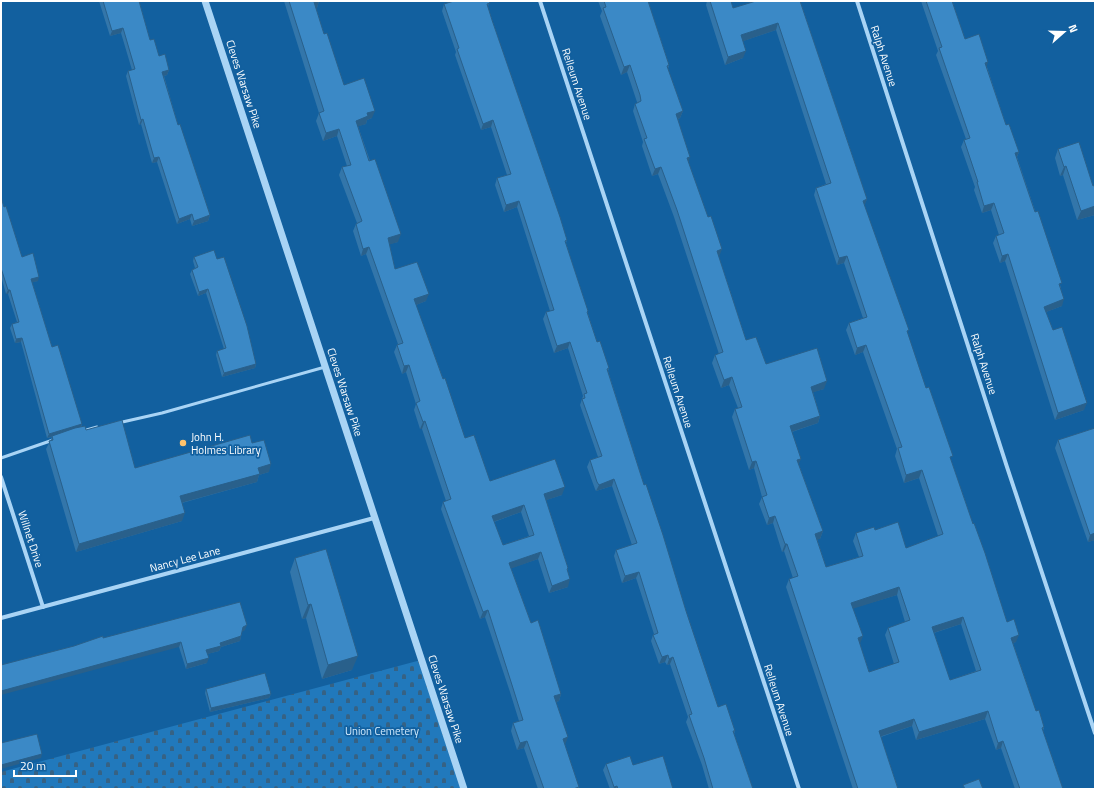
<svg xmlns="http://www.w3.org/2000/svg" width="1096" height="790" font-family="'Titillium Web',sans-serif">
  <style>
    .cemetery { fill: url(#cemetery-stones) }
    .lines { fill: none; stroke-linecap: round; stroke-linejoin: round }
    .service { stroke: #a9d4f5; stroke-width: 3 }
    .minor { stroke: #a9d4f5; stroke-width: 4 }
    .tertiary { stroke: #a9d4f5; stroke-width: 7 }
    .wall { fill: #3376aa; fill-rule: evenodd }
    .shaded-wall { fill: #29608b }
    .building { fill: #3b89c6; stroke: #29608b; fill-rule: evenodd }
    .poi-dot { fill: #ffc36c; stroke: #12609f; stroke-width: 1.5 }
    .labels { text-anchor: middle; dominant-baseline: central; stroke-width: 3.5; stroke-linejoin: round; paint-order: stroke }
    .street-label { font-size: 11px; fill: #fff; stroke: #12609f }
    .poi-label { font-size: 11px; fill: #fff; stroke: #12609f; text-anchor: start }
    .park-label { font-size: 11px; fill: #d2ebfe; stroke: #12609f }
  </style>
  <defs>
    <pattern id="cemetery-stones" width="16" height="16" patternUnits="userSpaceOnUse"><rect width="16" height="16" fill="#2179bc"/><path d="M2 7V4a2 2 0 0 1 4 0v3zM10 15v-3a2 2 0 0 1 4 0v3z" fill="#366284"/></pattern>
  </defs>
  <rect width="100%" height="100%" fill="#12609f"/>
  <path class="cemetery" d="M421 660 464 789H1V772Z"/>
  <g class="lines">
    <g class="service">
      <path d="M118 423 162 413 325 367"/>
      <path d="M83 431 97 427"/>
      <path d="M1 458 53 440"/>
    </g>
    <g class="minor">
      <path d="M540 1 799 789"/>
      <path d="M857 1 1007 467 1095 733"/>
      <path d="M1 477 43 607"/>
      <path d="M1 618 374 518"/>
    </g>
    <path class="tertiary" d="M205 1 464 789"/>
  </g>
  <g class="wall">
    <path d="M99 1H139L150 40 159 56 169 70 167 75 164 76 178 125 210 215 208 221 192 226 190 219 177 224 157 162 152 163 141 124 139 125 126 76 128 71 132 70 121 33 110 36Z"/>
    <path d="M284 1H319L317 8H316L324 34 344 85 372 118 367 120 366 124 358 126 398 242 389 244 395 269 426 301 416 305 465 438 490 481 562 495 546 500 568 568 567 571 568 587 549 593 538 559 511 568 531 623 561 694 559 701 556 702 565 745 579 787 578 789H538L524 748 517 750 511 731 513 723 519 721 510 692 485 617 480 619 441 509 443 502 446 501 422 429H420L414 410 416 404 406 372 402 374 394 352 397 345 398 344 366 254 361 256 353 231 356 224 357 223 339 175 342 167 347 166 337 136 323 141 316 121 319 113ZM521 512 529 536 503 545 494 522Z"/>
    <path d="M450 1H489L488 7 492 20 567 240 566 243 588 314 597 342 609 368 608 371 644 485 718 707 735 731 734 734 753 789H709L702 765 686 722 688 717 670 664 667 665 665 662 659 664 651 641 653 635 654 634 636 578 622 583 614 556 616 550 632 545 612 486 596 491 595 489 587 467 590 460 598 457 580 405 583 396 568 348 554 353 543 319 546 312 550 311 517 207 504 212 495 185 497 178 507 175 491 127 481 130 455 55 456 52 442 11 444 4 450 2Z"/>
    <path d="M598 1H648L669 65 668 69 683 111 680 118 678 119 688 162 746 340 766 364 824 389 813 392 820 416 818 423 792 432 799 465 823 531 820 539H817L826 567 859 557 853 541 856 533 875 530 906 548 938 536 919 478 904 483 895 456 897 449 863 352 855 355 846 330 849 323 863 318 844 263 837 265 814 195 816 188 826 184 776 30 743 41V58L725 65 706 5 707 1H731L733 8 800 1 867 199 864 205 926 388 1007 622 1016 642 1013 643 1036 711 1044 727 1043 731 1063 789H1067H1015L1001 748 996 750 985 719 916 740 912 726 881 737 898 789H853L786 587 789 579 793 578 784 551 782 552 773 523 767 525 759 504 762 497 754 468 749 470 732 417 735 409 738 408 729 385 721 388 712 363 715 355 719 354 674 217 658 174 652 176 642 146 643 142 633 111 635 104 637 103V102L627 72 621 75 600 16 602 11ZM897 595 905 622 888 628 885 635 894 664 869 672 860 644 853 608ZM961 624 976 671 950 680 934 633Z"/>
    <path d="M921 1H952L965 39 987 67 1006 125 1019 152 1017 157 1061 288 1062 306 1046 312 1084 410 1055 420 1005 261 1000 263 993 243 996 236 999 235 991 210 982 213 974 190 975 187 961 147 964 140 966 139 936 55 938 51Z"/>
    <path d="M1058 149 1093 186 1095 185V215L1077 220 1063 175 1060 176 1055 158Z"/>
    <path d="M1 197 4 207 22 257 38 281 32 282 52 347 82 424 81 427 135 468 252 443 269 472 259 475 257 482 182 503V521L76 552 46 449 52 437 47 438 21 342 15 343 10 328 12 324 17 322 8 294H6L1 276Z"/>
    <path d="M194 257 217 259 256 364 255 368 222 377 216 355 217 351 224 349 206 293 198 296 190 274 192 270 195 268 193 261Z"/>
    <path d="M1095 428V542V540L1088 542 1055 448 1058 440Z"/>
    <path d="M295 558 352 670 322 679 306 618 302 619 290 572Z"/>
    <path d="M245 630 242 631 240 641 221 647 219 651 207 654V663L186 669 179 647 103 638Z"/>
    <path d="M206 689 271 694 269 698 210 712 205 693Z"/>
    <path d="M606 764 633 765 673 789H610L603 770Z"/>
  </g>
  <g class="shaded-wall">
    <path d="M317 1H319L317 8 311 9 314 2Z"/>
    <path d="M778 23 776 30 738 43 741 35Z"/>
    <path d="M123 28 121 33 110 36 112 31Z"/>
    <path d="M746 51 743 58 725 65 728 57Z"/>
    <path d="M988 62 986 69 985 63Z"/>
    <path d="M630 65 627 72 621 75 624 67Z"/>
    <path d="M169 70 167 75 161 77 162 72Z"/>
    <path d="M375 111 372 118 367 120 366 124 353 128 356 121 367 113Z"/>
    <path d="M683 111 680 118 673 121 676 114Z"/>
    <path d="M143 119 141 124 139 125 141 120Z"/>
    <path d="M493 120 491 127 481 130 483 124Z"/>
    <path d="M339 129 337 136 323 141 326 133Z"/>
    <path d="M1019 152 1016 159 1015 153Z"/>
    <path d="M159 157 157 162 152 163 154 158Z"/>
    <path d="M690 157 688 165 687 158Z"/>
    <path d="M1066 166 1063 175 1060 176 1064 167Z"/>
    <path d="M661 167 658 174 652 176 655 169Z"/>
    <path d="M867 199 864 207 863 201Z"/>
    <path d="M519 201 517 207 504 212 506 205Z"/>
    <path d="M994 203 991 210 982 213 984 206Z"/>
    <path d="M1095 206V215L1077 220 1081 211Z"/>
    <path d="M192 214 190 219 177 224 179 219Z"/>
    <path d="M210 215 208 221 192 226 194 221Z"/>
    <path d="M401 234 398 242 385 246 388 238Z"/>
    <path d="M369 247 366 254 361 256 363 249Z"/>
    <path d="M722 249 719 257 714 258 717 251Z"/>
    <path d="M1008 254 1005 261 1000 263 1002 256Z"/>
    <path d="M847 256 844 263 837 265 839 258Z"/>
    <path d="M39 277 38 281 30 283 31 279Z"/>
    <path d="M208 289 206 293 198 296 199 292Z"/>
    <path d="M8 290H10L8 294H6Z"/>
    <path d="M429 294 426 301 411 307 414 299Z"/>
    <path d="M1064 299 1062 306 1041 314 1044 307Z"/>
    <path d="M22 338 21 342 15 343 16 339Z"/>
    <path d="M570 342 568 348 554 353 557 346Z"/>
    <path d="M866 345 863 352 855 355 857 348Z"/>
    <path d="M256 364 255 368 222 377 224 373Z"/>
    <path d="M409 365 406 372 402 374 404 366Z"/>
    <path d="M732 377 729 385 721 388 724 380Z"/>
    <path d="M827 381 824 389 808 394 811 387Z"/>
    <path d="M1087 403 1084 410 1055 420 1058 413Z"/>
    <path d="M820 416 818 423 788 433 790 426Z"/>
    <path d="M425 421 422 429H420L423 422Z"/>
    <path d="M82 424 80 428 47 438 49 434Z"/>
    <path d="M801 459 798 466 797 460Z"/>
    <path d="M756 461 754 468 749 470 752 462Z"/>
    <path d="M271 464 269 472 259 475 257 482 177 504 180 496 258 468Z"/>
    <path d="M922 470 919 478 904 483 906 475Z"/>
    <path d="M614 479 612 486 596 491 599 485Z"/>
    <path d="M565 487 562 495 541 502 544 494Z"/>
    <path d="M524 505 521 512 490 523 492 516Z"/>
    <path d="M185 513 182 521 76 552 79 544Z"/>
    <path d="M775 516 773 523 767 525 769 518Z"/>
    <path d="M823 531 820 539 813 541 815 534Z"/>
    <path d="M1095 533V540L1088 542 1090 535Z"/>
    <path d="M785 544H787L784 551 782 552Z"/>
    <path d="M541 552 538 559 507 570 509 563Z"/>
    <path d="M639 572 636 578 622 583 625 576Z"/>
    <path d="M570 579 568 587 549 593 552 586Z"/>
    <path d="M899 587 897 595 849 610 851 603Z"/>
    <path d="M311 604 306 618 302 619 308 605Z"/>
    <path d="M488 610 485 617 480 619 483 612Z"/>
    <path d="M963 617 961 624 930 634 932 627Z"/>
    <path d="M247 625 245 630 242 632 243 627Z"/>
    <path d="M1019 635 1016 642 1009 645 1011 638Z"/>
    <path d="M241 636 240 641 221 647 219 651 204 655 206 650 220 643Z"/>
    <path d="M863 636 860 644 858 638Z"/>
    <path d="M181 642 179 647 1 695V691Z"/>
    <path d="M668 655 665 662 659 664 662 657Z"/>
    <path d="M358 656 352 670 322 679 328 665Z"/>
    <path d="M673 657 670 664 667 665 669 659Z"/>
    <path d="M209 658 207 663 186 669 187 664Z"/>
    <path d="M271 694 269 698 210 712 211 708Z"/>
    <path d="M561 694 559 701 551 704 554 696Z"/>
    <path d="M988 711 985 719 916 740 919 732Z"/>
    <path d="M914 719 912 726 876 738 879 731Z"/>
    <path d="M568 737 565 745 563 739Z"/>
    <path d="M527 741 524 748 517 750 520 743Z"/>
    <path d="M1003 741 1001 748 996 750 998 743Z"/>
    <path d="M42 754 41 758 1 769V765Z"/>
    <path d="M617 786 616 789H613L614 787Z"/>
  </g>
  <g class="building">
    <path d="M103 1H139L150 40 154 39 159 56 165 54 169 70 162 72 178 125 180 124 210 215 194 221 192 214 179 219 159 157 154 158 143 119 141 120 128 71 135 69 123 28 112 31Z"/>
    <path d="M289 1H317L314 2 324 34 327 33 344 85 364 78 375 111 367 113 368 116 356 121 369 161 375 159 401 234 388 238 395 269 417 262 429 294 414 299 443 379 445 378 465 438 474 435 490 481 555 459 565 487 544 494 568 568 567 569 570 579 552 586 541 552 509 563 531 623 538 620 561 694 554 696 568 737 563 739 579 787 573 789H544L527 741 520 743 513 723 523 720 512 685 488 610 483 612 443 502 451 499 425 421 423 422 416 403 420 401 409 365 404 366 397 345 403 343 369 247 363 249 356 224 362 221 342 167 351 165 339 129 326 133 319 113 324 111ZM524 505 534 535 503 545 492 516Z"/>
    <path d="M454 1H489L490 3 487 4 492 20 560 217 567 240 565 241 588 311 587 312 597 342 600 341 609 368 607 369 644 485 646 484 663 535 686 611 718 707 726 704 735 731H733L753 789H713L704 758 689 715 692 714 673 657 669 659 668 655 662 657 653 635 658 633 639 572 625 576 616 550 637 543 614 479 599 485 597 482 590 460 602 456 582 399 585 398 584 394 587 393 570 342 557 346 546 312 554 310 519 201 506 205 497 178 511 174 493 120 483 124 457 49 459 48 444 4Z"/>
    <path d="M604 1H648L669 65 667 66 683 111 676 114 690 157 687 158 708 217 711 216 722 249 717 251 746 340 756 337 766 364 817 348 827 381 811 387 820 416 790 426 801 459 797 460 823 531 815 534 826 567 863 556 856 533 874 527 875 530 898 522 906 548 943 534 922 470 906 475 898 448 902 447 866 345 857 348 849 323 867 317 847 256 839 258 816 188 831 183 778 23 741 35 746 51 728 57 710 1H731L733 8 756 1H800L867 199 863 201 909 330 907 331 926 388 929 387 953 456 950 457 973 524 974 523 985 553 1007 622 1014 619 1019 635 1011 638 1036 711 1039 710 1044 727 1042 728 1063 789 1066 788 1067 789H1020L1003 741 998 743 988 711 919 732 914 719 879 731 898 789H858L789 579 798 576 787 544H785L775 516 769 518 762 497 767 495 756 461 752 462 735 409 742 407 732 377 724 380 715 355 723 352 677 210 661 167 655 169 644 139 647 138 635 104 641 101 640 95 630 65 624 67 603 8 606 7ZM899 587 910 620 888 628 899 662 869 672 858 638 863 636 851 603ZM963 617 981 670 950 680 932 627Z"/>
    <path d="M926 1H952L965 39 979 34 988 62 985 63 1006 125 1009 124 1019 152 1015 153 1035 212 1038 211 1062 283 1059 284 1064 299 1044 307 1053 330 1062 327 1087 403 1058 413 1008 254 1002 256 996 236 1004 233 994 203 984 206 977 182H978L964 140 970 138 939 48 942 47Z"/>
    <path d="M1079 142 1093 186 1095 185V206L1081 211 1066 166 1064 167 1058 149Z"/>
    <path d="M1 197 4 207 6 206 22 257 33 253 39 277 31 279 52 347 58 345 82 424 49 434 22 338 16 339 12 324 19 322 10 290H8L1 268Z"/>
    <path d="M214 250 217 259 224 257 247 326 256 364 224 373 217 351 226 348 208 289 199 292 192 270 198 267 194 257Z"/>
    <path d="M122 420 135 468 250 435 252 443 264 440 271 464 258 468 260 474 180 496 185 513 79 544 49 441 53 440 52 436 75 428 85 426 86 430Z"/>
    <path d="M1095 428V533L1090 535 1058 440Z"/>
    <path d="M326 549 358 656 328 665 311 604 308 605 295 558Z"/>
    <path d="M240 602 247 625 243 627 241 636 220 643 221 646 206 650 209 658 187 664 181 642 1 691V665L74 646 103 636V638Z"/>
    <path d="M265 673 271 694 211 708 206 689Z"/>
    <path d="M37 734 42 754 1 765V743Z"/>
    <path d="M630 756 633 765 663 756 673 789H618L617 786 614 787 606 764Z"/>
    <path d="M979 779 983 789H965L963 785Z"/>
  </g>
  <circle class="poi-dot" cx="183" cy="443" r="4"/>
  <g class="labels">
    <g class="street-label">
      <text transform="translate(884 56) rotate(72)">Ralph Avenue</text>
      <text transform="translate(244 84) rotate(72)">Cleves Warsaw Pike</text>
      <text transform="translate(577 84) rotate(72)">Relleum Avenue</text>
      <text transform="translate(984 364) rotate(72)">Ralph Avenue</text>
      <text transform="translate(345 392) rotate(72)">Cleves Warsaw Pike</text>
      <text transform="translate(678 392) rotate(72)">Relleum Avenue</text>
      <text transform="translate(31 539) rotate(72)">Willnet Drive</text>
      <text transform="translate(185 559) rotate(-15)">Nancy Lee Lane</text>
      <text transform="translate(446 699) rotate(72)">Cleves Warsaw Pike</text>
      <text transform="translate(779 700) rotate(72)">Relleum Avenue</text>
    </g>
    <g class="poi-label">
      <text x="191" y="437">John H.<tspan x="191" dy="13">Holmes Library</tspan></text>
    </g>
    <g class="park-label">
      <text x="382" y="731">Union Cemetery</text>
    </g>
  </g>
  <rect width="1096" height="790" fill="none" stroke="#ffffff" stroke-width="4"/>
  <g transform="translate(1064 32) rotate(70)" stroke="#12609f" stroke-width="3" paint-order="stroke">
  <path d="M0-3L7 15L0 10L-7 15Z" fill="#ffffff"/>
  <text y="-6" font-size="11" font-weight="bold" text-anchor="middle" fill="#ffffff">N</text>
  </g>
  <path d="M14 770v6h62v-6" fill="none" stroke="#ffffff" stroke-width="2"/>
  <text x="20" y="770" font-size="12" fill="#ffffff" stroke="#12609f" stroke-width="3" paint-order="stroke">20 m</text>
</svg>
